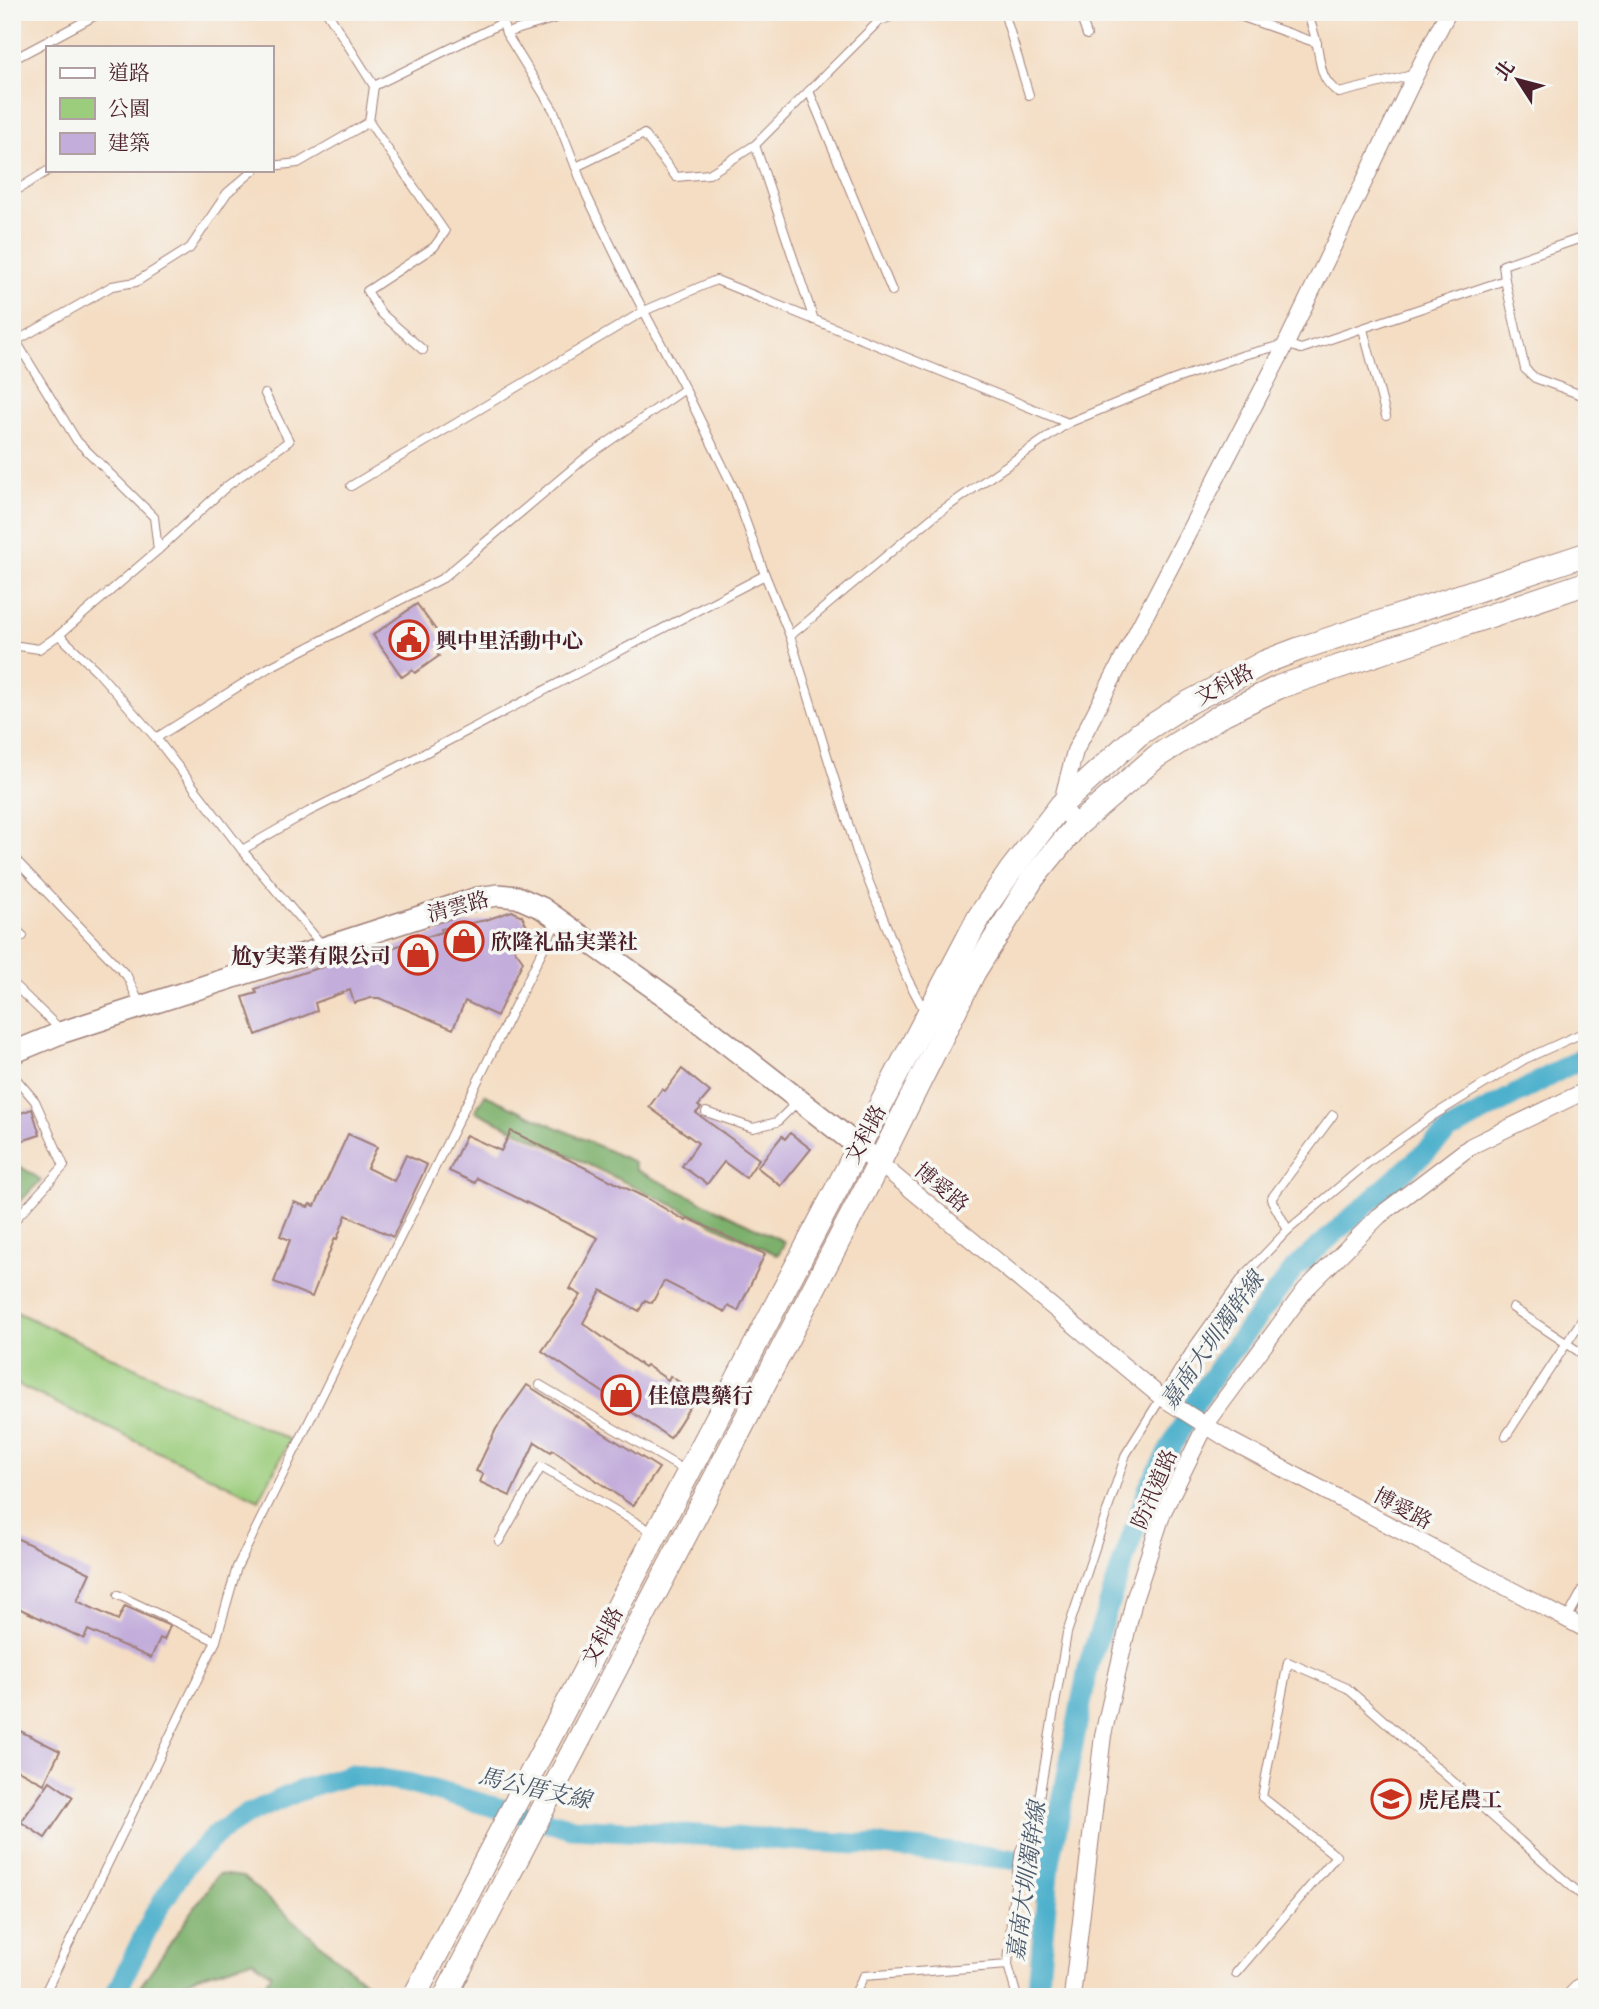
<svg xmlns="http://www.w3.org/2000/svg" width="1599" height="2009" font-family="'Libre Caslon Text','Noto Serif TC',serif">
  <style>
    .green { fill: #9ccd7d; stroke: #737654; stroke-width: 2 }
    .forest { fill: #7db06c; stroke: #64684c; stroke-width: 2 }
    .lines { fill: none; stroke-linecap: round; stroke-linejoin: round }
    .canal { stroke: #4db0cc; stroke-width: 21 }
    .building { fill: #c3addb }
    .service-casing { stroke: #9f7e77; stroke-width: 10 }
    .minor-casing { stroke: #9f7e77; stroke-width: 18 }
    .tertiary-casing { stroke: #9f7e77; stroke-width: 24 }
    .secondary-casing { stroke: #9f7e77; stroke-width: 25 }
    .service { stroke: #fff; stroke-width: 8 }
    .minor { stroke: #fff; stroke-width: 16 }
    .tertiary { stroke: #fff; stroke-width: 21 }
    .secondary { stroke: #fff; stroke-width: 23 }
    .labels { text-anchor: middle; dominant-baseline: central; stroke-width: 7; stroke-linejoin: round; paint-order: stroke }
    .poi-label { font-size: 21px; font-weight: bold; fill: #4a1f2b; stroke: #f6f6f2; text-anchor: start }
    .street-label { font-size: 21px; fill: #4a1f2b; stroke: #f6f6f2 }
    .water-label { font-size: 23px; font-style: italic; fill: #4b596b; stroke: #f6f6f2 }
  </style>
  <rect width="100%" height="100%" fill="#f6f6f2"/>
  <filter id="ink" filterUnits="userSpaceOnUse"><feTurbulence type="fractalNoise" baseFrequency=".0143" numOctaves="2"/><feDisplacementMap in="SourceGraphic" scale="14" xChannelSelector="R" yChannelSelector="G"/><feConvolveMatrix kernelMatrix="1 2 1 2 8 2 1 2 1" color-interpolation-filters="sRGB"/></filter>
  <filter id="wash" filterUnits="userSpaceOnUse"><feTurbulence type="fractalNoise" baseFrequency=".00686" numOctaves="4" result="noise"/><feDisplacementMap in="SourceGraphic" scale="28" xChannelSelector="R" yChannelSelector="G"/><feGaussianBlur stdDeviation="1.57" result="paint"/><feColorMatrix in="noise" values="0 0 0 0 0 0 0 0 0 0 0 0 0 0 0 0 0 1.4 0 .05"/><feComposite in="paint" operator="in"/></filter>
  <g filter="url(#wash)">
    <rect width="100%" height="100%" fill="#f4ddc3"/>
    <path class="green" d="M12 1310 290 1440 259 1500 12 1382Z"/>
    <g class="forest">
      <path d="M485 1095 634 1162 636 1170 785 1242 778 1255 475 1111Z"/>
      <path d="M12 1161 41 1180 12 1210Z"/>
      <path d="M218 1874 243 1877 377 1993 379 1997H346L337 1980 320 1997H255L271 1974 253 1960 202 1975 182 1983 177 1994 180 1997H133Z"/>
    </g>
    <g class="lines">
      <g class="canal">
        <path d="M114 1997 154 1915 188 1862 218 1833 245 1815 299 1791 352 1774 407 1783 572 1828 875 1845 1050 1863"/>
        <path d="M1037 1997 1050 1863 1089 1663 1148 1489 1195 1403 1221 1364 1295 1268 1449 1131 1587 1055"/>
      </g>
    </g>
    <g id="blocks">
      <g class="building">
        <path d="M417 604 446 644 435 651 439 656 415 673 412 670 402 677 373 635Z"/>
        <path d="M512 911 522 916 528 929 505 936 523 961 497 1016 465 1001 453 1029 379 998H371L354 1003 350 990 315 1003 317 1011 256 1035 243 997 257 993 255 989 305 972 339 962 340 964 442 932 441 929 486 920Z"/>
        <path d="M682 1069 710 1092 698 1106 701 1108 696 1113 759 1159 746 1178 724 1162 707 1184 682 1166 698 1143 649 1107 662 1089 665 1091Z"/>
        <path d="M32 1109 40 1135 12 1144V1116Z"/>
        <path d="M511 1131 648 1199 686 1221 688 1218 765 1254 738 1311 728 1306 725 1312 664 1281 652 1303 645 1300 639 1311 601 1290 583 1323 644 1367 646 1365 668 1380 670 1376 698 1394 670 1438 542 1351 581 1295 570 1289 598 1238 477 1178 475 1183 449 1171 466 1135 501 1151Z"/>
        <path d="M790 1133 811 1149 781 1186 757 1167 782 1136 785 1139Z"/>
        <path d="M348 1134 377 1147 367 1168 394 1181 406 1155 427 1165 393 1237 346 1215 337 1239 335 1238 312 1297 274 1282 290 1240 280 1236 294 1202 308 1207 310 1204 315 1206Z"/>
        <path d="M527 1385 659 1468 633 1506 553 1450 551 1452 535 1442 510 1496 480 1482 483 1474 476 1471 496 1429Z"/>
        <path d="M12 1536 90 1573 77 1601 118 1620 125 1606 170 1626 164 1640 160 1638 151 1658 88 1630 84 1639 12 1605Z"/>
        <path d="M12 1727 60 1751 44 1784 12 1767Z"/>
        <path d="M50 1781 73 1797 45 1838 21 1822Z"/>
      </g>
    </g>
  </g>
  <g filter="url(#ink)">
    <use href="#blocks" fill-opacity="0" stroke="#9f7e77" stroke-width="2"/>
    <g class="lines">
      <g class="service-casing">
        <g id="service">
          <path d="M327 12 374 86"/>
          <path d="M499 12 506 33 554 111 587 196 629 283 685 389 734 489 765 575 790 636 857 852 907 978 925 1012"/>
          <path d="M872 12 878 22 902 12"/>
          <path d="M1004 12 1029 95"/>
          <path d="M1079 12 1087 35"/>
          <path d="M1228 12 1317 43"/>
          <path d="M1307 12C1311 23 1315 34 1317 45 1321 65 1320 80 1339 93L1416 74"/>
          <path d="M506 33 576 12"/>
          <path d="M12 60 102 12"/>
          <path d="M809 91 892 291"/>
          <path d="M369 122 445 232 434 247 367 291 381 313 423 350"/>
          <path d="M755 145 814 320"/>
          <path d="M271 166 298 163 369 122 374 86 502 23"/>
          <path d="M576 167 644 134 676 177 709 174 755 145 878 22"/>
          <path d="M12 193 49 170"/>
          <path d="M1505 280 1525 369 1535 378 1587 397"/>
          <path d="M1363 329 1386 416"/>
          <path d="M351 486 644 311 716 280 1068 423"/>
          <path d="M158 550 154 517 77 441 16 341 112 286 136 282 190 248 227 193 254 170"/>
          <path d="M59 635 158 550 227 486 289 441 265 394"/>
          <path d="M790 636 934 516 1068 423 1173 380 1244 355 1286 344 1301 349 1505 280 1503 265 1587 236"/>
          <path d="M12 645 39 649 59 635 96 670 156 738 242 850 322 945"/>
          <path d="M156 738 268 668 443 578 585 458 685 389"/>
          <path d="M242 850 308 812 402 765 765 575"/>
          <path d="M12 856 127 976 141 1007"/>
          <path d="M12 926 23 936"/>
          <path d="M12 983 61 1030"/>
          <path d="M12 1074 35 1101 64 1166 12 1223"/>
          <path d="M706 1112 753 1128 777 1122 798 1101"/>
          <path d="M1288 1230 1271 1199 1333 1115"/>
          <path d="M1513 1308 1587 1357"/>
          <path d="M540 1385 686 1471"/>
          <path d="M1506 1436 1587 1312"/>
          <path d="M499 1541 541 1467 654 1533"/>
          <path d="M118 1595 216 1641"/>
          <path d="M1567 1619 1587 1582"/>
          <path d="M1236 1973 1336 1856 1262 1797 1288 1662 1347 1688 1587 1900"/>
          <path d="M12 1986 35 1997"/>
          <path d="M43 1997 216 1641 237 1567 557 921"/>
          <path d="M853 1997 864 1976 1008 1965"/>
          <path d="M1017 1997 1008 1965 1012 1907 1020 1851 1036 1816 1067 1633 1126 1454 1193 1347 1243 1277 1288 1230 1370 1161 1434 1115 1525 1059 1587 1031"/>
        </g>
      </g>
      <g class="minor-casing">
        <g id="minor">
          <path d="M1076 826 1061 805 1075 751 1286 344 1416 74 1448 12"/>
          <path d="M879 1163 1161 1397 1229 1440 1587 1630"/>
          <path d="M1072 1997 1103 1735 1134 1600 1163 1512 1207 1423 1305 1290 1379 1216 1471 1146 1587 1090"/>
          <path d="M1570 1997 1587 1980"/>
        </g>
      </g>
      <g class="tertiary-casing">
        <path id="tertiary" d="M12 1053 63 1032 478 898 498 895 517 897 542 908 675 1003 872 1157"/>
      </g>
      <g class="secondary-casing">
        <g id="secondary">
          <path d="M414 1997 979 917 1011 870 1061 805 1139 734 1186 704 1265 662 1299 649 1587 554"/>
          <path d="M445 1997 879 1163 974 972 1033 878 1076 826 1156 757 1223 714 1279 687 1587 583"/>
        </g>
      </g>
      <use href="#service" class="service"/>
      <use href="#minor" class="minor"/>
      <use href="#tertiary" class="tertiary"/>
      <use href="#secondary" class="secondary"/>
    </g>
  </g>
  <defs>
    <g id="civic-ring" transform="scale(2.0125)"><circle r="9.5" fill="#f6f6f2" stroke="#c8321e" stroke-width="1.5"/><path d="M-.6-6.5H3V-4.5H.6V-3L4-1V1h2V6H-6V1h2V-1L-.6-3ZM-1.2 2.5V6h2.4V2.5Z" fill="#c8321e"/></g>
    <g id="shop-ring" transform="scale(2.0125)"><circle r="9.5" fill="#f6f6f2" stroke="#c8321e" stroke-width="1.5"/><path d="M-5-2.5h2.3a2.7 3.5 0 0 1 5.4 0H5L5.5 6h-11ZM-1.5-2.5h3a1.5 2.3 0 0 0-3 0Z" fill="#c8321e"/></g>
    <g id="school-ring" transform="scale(2.0125)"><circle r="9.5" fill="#f6f6f2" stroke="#c8321e" stroke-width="1.5"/><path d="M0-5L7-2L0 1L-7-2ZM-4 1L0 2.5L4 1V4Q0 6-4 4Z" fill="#c8321e"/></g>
  </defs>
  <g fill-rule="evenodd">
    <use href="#civic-ring" x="409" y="640"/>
    <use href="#shop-ring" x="464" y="941"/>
    <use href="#shop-ring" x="418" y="955"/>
    <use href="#shop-ring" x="621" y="1395"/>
    <use href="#school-ring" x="1391" y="1799"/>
  </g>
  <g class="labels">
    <g class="poi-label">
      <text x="436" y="640">興中里活動中心</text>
      <text x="491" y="941">欣隆礼品実業社</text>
      <text x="391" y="955" text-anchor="end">尬y実業有限公司</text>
      <text x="648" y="1395">佳億農藥行</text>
      <text x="1418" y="1799">虎尾農工</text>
    </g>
    <g class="street-label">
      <text transform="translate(1224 684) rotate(-28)">文科路</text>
      <text transform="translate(458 906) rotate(-15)">清雲路</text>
      <text transform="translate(865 1134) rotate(-62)">文科路</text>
      <text transform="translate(942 1187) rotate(40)">博愛路</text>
      <text transform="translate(1154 1489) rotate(-67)">防汛道路</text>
      <text transform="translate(1403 1508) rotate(28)">博愛路</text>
      <text transform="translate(602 1636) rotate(-62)">文科路</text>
    </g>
    <g class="water-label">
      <text transform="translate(1212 1340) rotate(-55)">嘉南大圳濁幹線</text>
      <text transform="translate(535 1788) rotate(13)">馬公厝支線</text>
      <text transform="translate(1026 1881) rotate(-82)">嘉南大圳濁幹線</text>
    </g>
  </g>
  <rect width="1599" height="2009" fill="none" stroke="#f6f6f2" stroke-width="42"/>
  <rect x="46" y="46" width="228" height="126" fill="#f6f6f2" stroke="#b1a0a2" stroke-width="2"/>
  <rect x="60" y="68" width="35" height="10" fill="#ffffff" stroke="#b1a0a2" stroke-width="2"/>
  <text x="108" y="80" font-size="21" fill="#4a1f2b">道路</text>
  <rect x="60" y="98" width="35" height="21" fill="#9ccd7d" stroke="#b1a0a2" stroke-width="2"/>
  <text x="108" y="116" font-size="21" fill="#4a1f2b">公園</text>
  <rect x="60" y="133" width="35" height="21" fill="#c3addb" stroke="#b1a0a2" stroke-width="2"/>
  <text x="108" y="150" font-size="21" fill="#4a1f2b">建築</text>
  <g transform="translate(1518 80) rotate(306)" stroke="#f6f6f2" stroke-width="5" paint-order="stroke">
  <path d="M0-5L12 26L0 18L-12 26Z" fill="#4a1f2b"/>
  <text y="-10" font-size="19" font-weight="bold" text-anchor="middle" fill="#4a1f2b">北</text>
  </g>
</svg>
